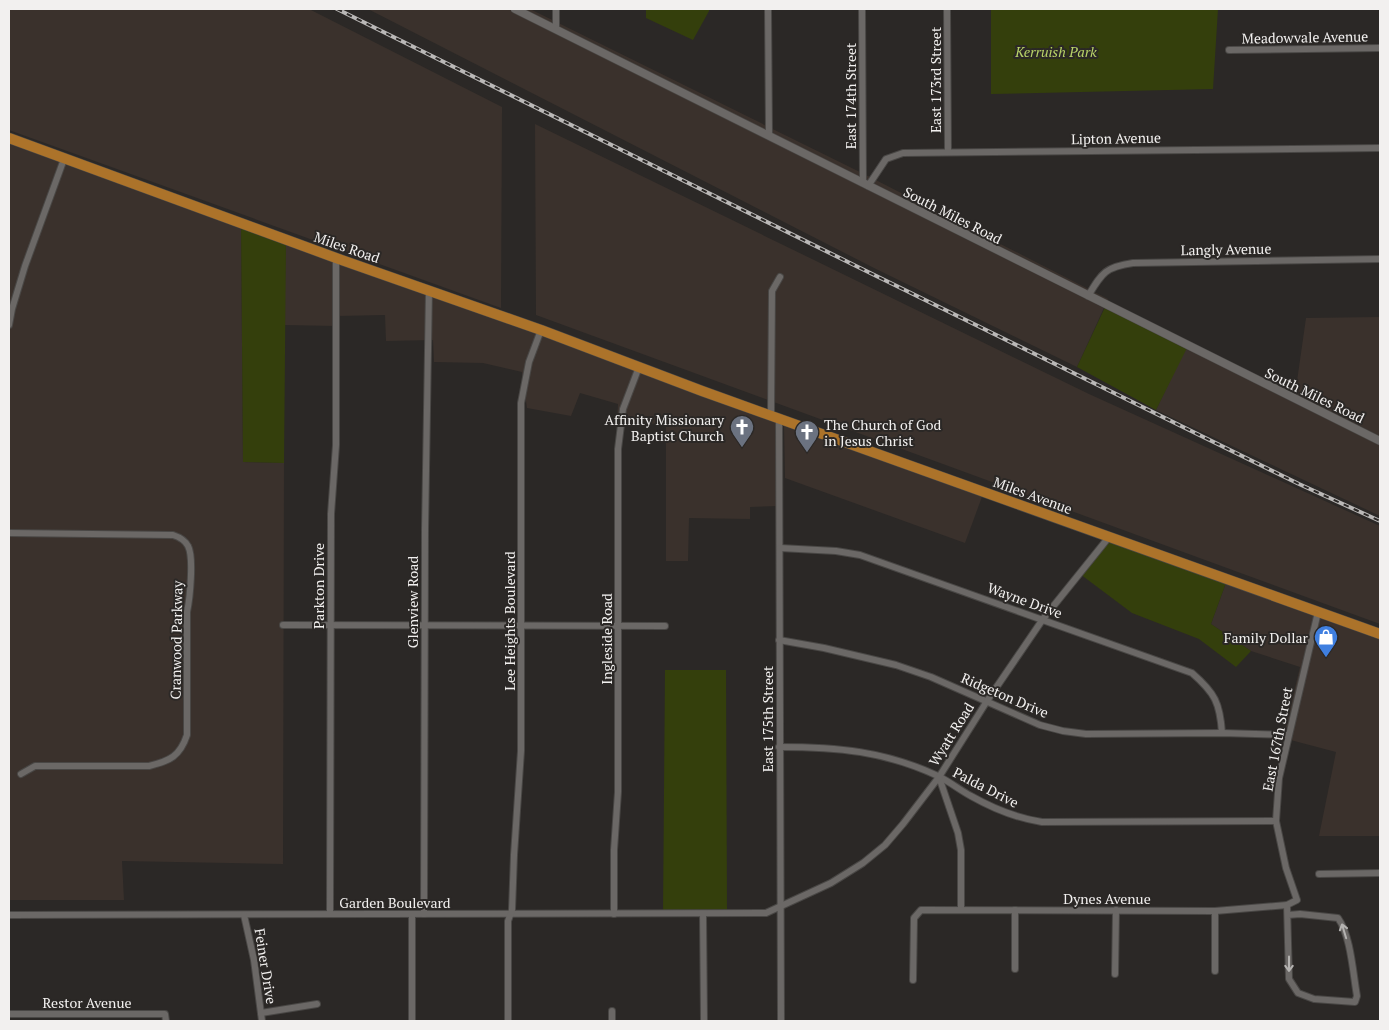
<svg xmlns="http://www.w3.org/2000/svg" width="1389" height="1030" font-family="'PT Serif',serif">
  <style>
    .built { fill: #3a312c }
    .green { fill: #343f0c }
    .lines { fill: none; stroke-linecap: round; stroke-linejoin: round }
    .minor-casing { stroke: #494745; stroke-width: 8 }
    .tertiary-casing { stroke: #494745; stroke-width: 9 }
    .primary-casing { stroke: #494745; stroke-width: 11 }
    .minor { stroke: #6b6866; stroke-width: 6 }
    .tertiary { stroke: #6b6866; stroke-width: 8 }
    .primary { stroke: #ac732a; stroke-width: 10 }
    .rail-casing { stroke: #bab8b7; stroke-width: 4 }
    .rail { stroke: #2b2826; stroke-width: 2; stroke-dasharray: 5.5; stroke-linecap: butt }
    .oneway { stroke: #b5b3b1 }
    .labels { text-anchor: middle; dominant-baseline: central; stroke-width: 4; stroke-linejoin: round; paint-order: stroke }
    .street-label { font-size: 14px; fill: #f2f0ef; stroke: #2b2826 }
    .park-label { font-size: 14px; font-style: italic; fill: #b8d368; stroke: #2b2826 }
    .poi-label { font-size: 14px; fill: #f2f0ef; stroke: #2b2826; text-anchor: end }
  </style>
  <rect width="100%" height="100%" fill="#2b2826"/>
  <g class="built">
    <path d="M9 9H309L502 107 501 308 9 130Z"/>
    <path d="M368 9H530L868 176 1108 299 1077 367 874 268Z"/>
    <path d="M535 124 1089 394 1380 526V624L536 315Z"/>
    <path d="M9 138 241 224 243 462 284 463 283 864 122 861 124 900H9Z"/>
    <path d="M286 240 779 417V506L750 507V519L689 518 688 561H666V425L617 420 618 404 580 393 571 416 527 408 522 372 483 363 434 362 433 340 386 341 385 315 337 316 336 326 284 325Z"/>
    <path d="M1380 317V516L1156 410 1189 341 1295 395 1306 318Z"/>
    <path d="M784 424 983 494 965 543 785 478Z"/>
    <path d="M1227 580 1380 634V836H1319L1336 752 1283 738 1300 667 1251 651 1211 624Z"/>
  </g>
  <g class="green">
    <path d="M646 9H709V11L693 40 646 18Z"/>
    <path d="M991 9H1218L1213 89 991 94Z"/>
    <path d="M241 224 286 240 284 463 243 462Z"/>
    <path d="M1106 305 1188 346 1156 410 1077 367Z"/>
    <path d="M1109 537 1227 580 1211 624 1251 651 1236 667 1199 639 1132 613 1080 574Z"/>
    <path d="M665 670H726L727 914 663 915Z"/>
  </g>
  <g class="lines">
    <g class="minor-casing">
      <g id="minor">
        <path d="M768 9 769 135"/>
        <path d="M862 9 863 183"/>
        <path d="M947 9 948 152"/>
        <path d="M556 29V9"/>
        <path d="M1229 50 1380 48"/>
        <path d="M868 186 886 159 903 153 1380 148"/>
        <path d="M1088 296C1102 273 1105 267 1133 263L1380 259"/>
        <path d="M9 325 12 309 25 266 64 159"/>
        <path d="M771 415 772 291 780 277"/>
        <path d="M779 418 781 1021"/>
        <path d="M9 533 173 535C179 537 185 540 188 546 194 557 190 598 187 612V735C180 756 170 761 149 766H35L21 774"/>
        <path d="M780 548 836 551 860 555 1192 673C1215 693 1220 703 1222 733"/>
        <path d="M283 625 665 626"/>
        <path d="M779 640 824 648 896 665 931 677 1040 725 1063 731 1086 734 1222 733 1288 735"/>
        <path d="M779 747C837 747 885 751 938 776 950 782 960 790 971 796 994 809 1016 818 1042 822L1276 821"/>
        <path d="M939 777 958 833 961 850V910"/>
        <path d="M1319 874 1380 873"/>
        <path d="M1287 905 1289 979 1298 993 1314 999 1355 1002 1357 996C1353 974 1351 936 1338 918L1300 914 1288 915"/>
        <path d="M1215 911V971"/>
        <path d="M330 914 331 514 336 445V258"/>
        <path d="M412 914V1021"/>
        <path d="M424 914 425 530 429 290"/>
        <path d="M614 914V850L618 792V449L623 409 639 367"/>
        <path d="M703 914 704 1021"/>
        <path d="M9 915 766 913 831 883 863 863 885 845 903 824 939 777 987 701 1043 619 1109 537"/>
        <path d="M244 915 254 960 262 1021"/>
        <path d="M1015 969V910"/>
        <path d="M1115 974 1116 910"/>
        <path d="M913 980 914 918 921 910 1215 911 1287 905 1297 900 1286 868 1276 821 1279 778 1318 612"/>
        <path d="M261 1013 317 1004"/>
        <path d="M9 1014H165L166 1021"/>
        <path d="M508 1021V921L512 910 514 855 521 751V403L529 362 541 330"/>
        <path d="M612 1021V1011"/>
      </g>
    </g>
    <g class="tertiary-casing">
      <path id="tertiary" d="M515 9 1380 441"/>
    </g>
    <g class="primary-casing">
      <path id="primary" d="M9 138 336 258 541 330 702 391 1380 634"/>
    </g>
    <use href="#minor" class="minor"/>
    <use href="#tertiary" class="tertiary"/>
    <use href="#primary" class="primary"/>
    <g class="rail-casing">
      <path id="rail" d="M337 9 854 265 1299 484 1380 521"/>
    </g>
    <use href="#rail" class="rail"/>
  </g>
  <defs><path id="oneway-shaft" d="M-6 0H5M1.5-3L5.5 0L1.5 3" fill="none" stroke-width="1.6" stroke-linecap="round" stroke-linejoin="round" transform="scale(1.25)"/></defs>
  <g class="oneway">
    <use href="#oneway-shaft" transform="translate(1344 931) rotate(-107)"/>
    <use href="#oneway-shaft" transform="translate(1289 964) rotate(90)"/>
  </g>
  <defs>
    <g id="church-pin" transform="scale(1.25)"><path d="M0 17L-7.5 6A9.5 9.5 0 1 1 7.5 6Z" fill="#6b7280" stroke="#2b2826"/><path d="M-1.2-6h2.4v3.5h3.3v2.4h-3.3V6h-2.4V-.1h-3.3v-2.4h3.3Z" fill="#fff"/></g>
    <g id="shop-pin" transform="scale(1.25)"><path d="M0 17L-7.5 6A9.5 9.5 0 1 1 7.5 6Z" fill="#3f7fe0" stroke="#2b2826"/><path d="M-5-2.5h2.3a2.7 3.5 0 0 1 5.4 0H5L5.5 6h-11ZM-1.5-2.5h3a1.5 2.3 0 0 0-3 0Z" fill="#fff"/></g>
  </defs>
  <g fill-rule="evenodd">
    <use href="#church-pin" x="742" y="427"/>
    <use href="#church-pin" x="807" y="432"/>
    <use href="#shop-pin" x="1326" y="637"/>
  </g>
  <g class="labels">
    <g class="street-label">
      <text transform="translate(1305 37) rotate(-1)">Meadowvale Avenue</text>
      <text transform="translate(935 80) rotate(-90)">East 173rd Street</text>
      <text transform="translate(850 96) rotate(-90)">East 174th Street</text>
      <text transform="translate(1116 138) rotate(-1)">Lipton Avenue</text>
      <text transform="translate(953 215) rotate(27)">South Miles Road</text>
      <text transform="translate(347 247) rotate(19)">Miles Road</text>
      <text transform="translate(1226 249) rotate(-1)">Langly Avenue</text>
      <text transform="translate(1315 395) rotate(26)">South Miles Road</text>
      <text transform="translate(1033 495) rotate(20)">Miles Avenue</text>
      <text transform="translate(318 586) rotate(-90)">Parkton Drive</text>
      <text transform="translate(1025 600) rotate(20)">Wayne Drive</text>
      <text transform="translate(412 602) rotate(-90)">Glenview Road</text>
      <text transform="translate(509 621) rotate(-90)">Lee Heights Boulevard</text>
      <text transform="translate(606 639) rotate(-90)">Ingleside Road</text>
      <text transform="translate(176 640) rotate(-89)">Cranwood Parkway</text>
      <text transform="translate(1005 695) rotate(23)">Ridgeton Drive</text>
      <text transform="translate(767 719) rotate(-90)">East 175th Street</text>
      <text transform="translate(951 734) rotate(-58)">Wyatt Road</text>
      <text transform="translate(1277 739) rotate(-79)">East 167th Street</text>
      <text transform="translate(986 787) rotate(27)">Palda Drive</text>
      <text x="1107" y="898">Dynes Avenue</text>
      <text x="395" y="902">Garden Boulevard</text>
      <text transform="translate(266 966) rotate(81)">Feiner Drive</text>
      <text x="87" y="1002">Restor Avenue</text>
    </g>
    <g class="park-label">
      <text x="1056" y="51">Kerruish Park</text>
    </g>
    <g class="poi-label">
      <text x="724" y="419">Affinity Missionary<tspan x="724" dy="16">Baptist Church</tspan></text>
      <text x="824" y="424" text-anchor="start">The Church of God<tspan x="824" dy="16">in Jesus Christ</tspan></text>
      <text x="1308" y="637">Family Dollar</text>
    </g>
  </g>
  <rect width="1389" height="1030" fill="none" stroke="#f2f0ef" stroke-width="20"/>
</svg>
